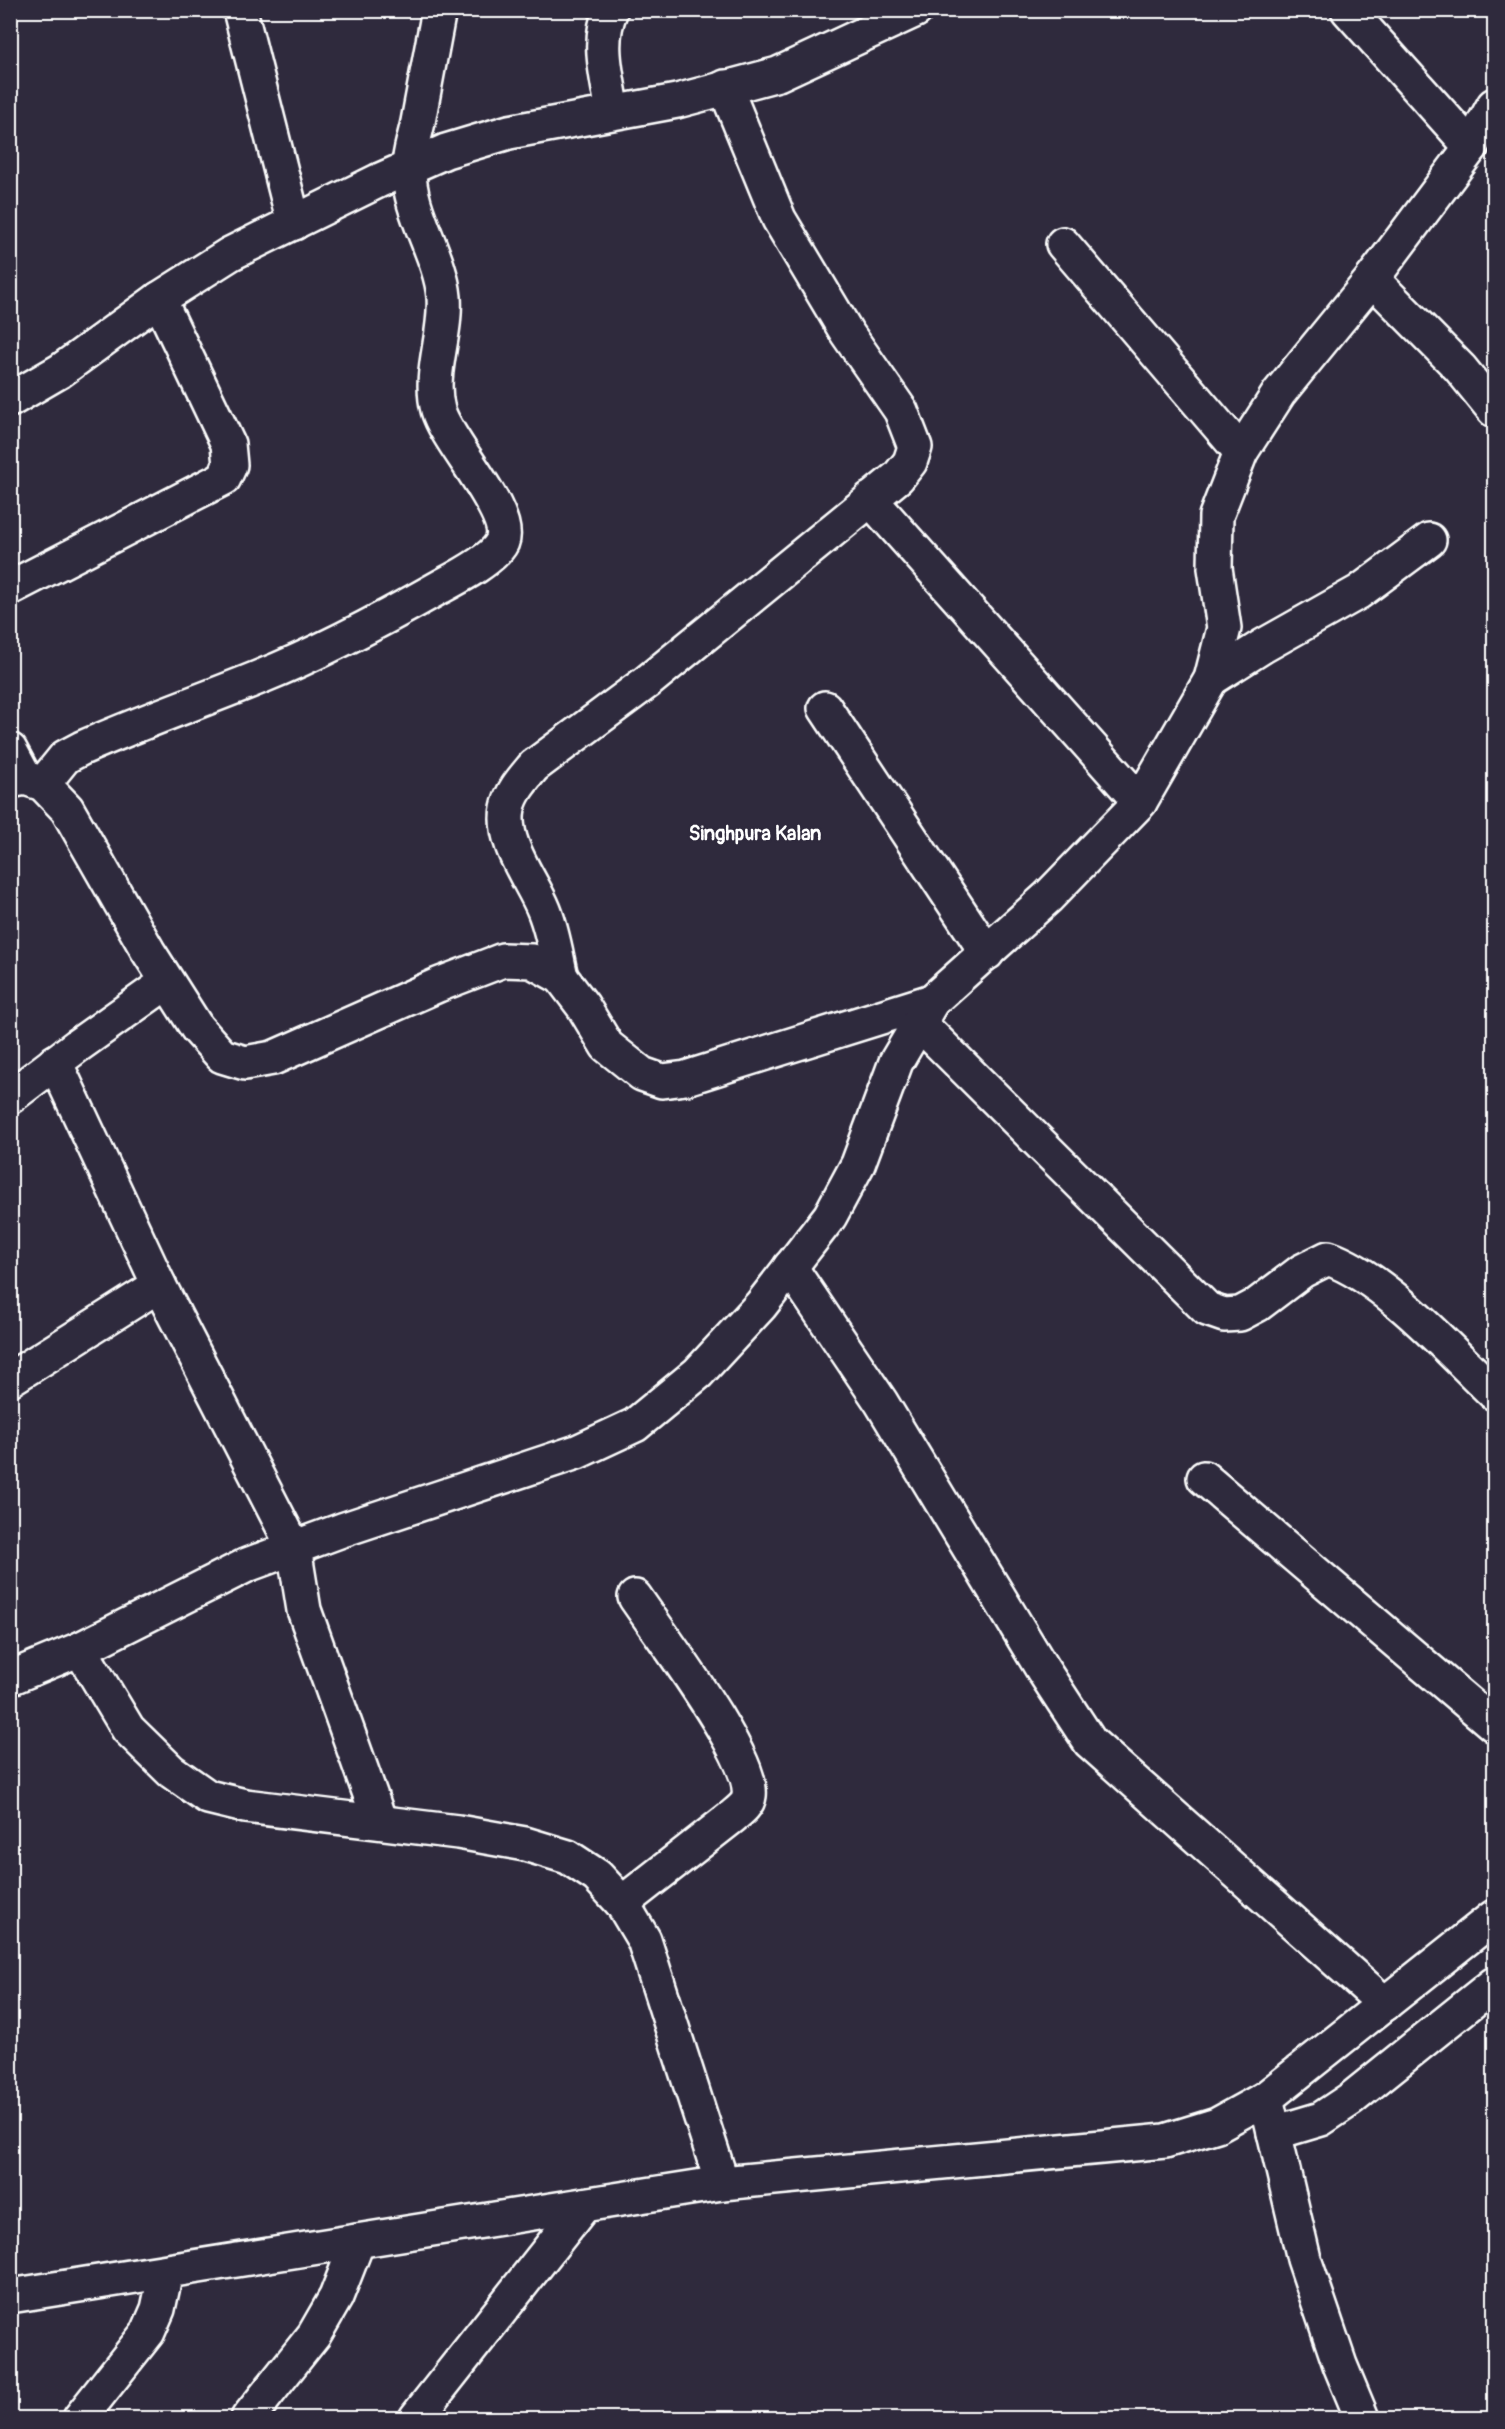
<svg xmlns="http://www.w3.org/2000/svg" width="1505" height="2429" font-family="Pangolin,sans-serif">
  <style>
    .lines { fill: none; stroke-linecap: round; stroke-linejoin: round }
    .minor-casing { stroke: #fff; stroke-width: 38 }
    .minor { stroke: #2f2a3d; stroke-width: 33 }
    .labels { text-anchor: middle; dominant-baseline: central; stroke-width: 4.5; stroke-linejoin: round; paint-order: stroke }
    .quarter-label { font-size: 20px; font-weight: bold; fill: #fff; stroke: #2f2a3d }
  </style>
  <rect width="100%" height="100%" fill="#2f2a3d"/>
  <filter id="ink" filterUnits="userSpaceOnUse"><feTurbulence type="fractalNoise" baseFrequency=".0167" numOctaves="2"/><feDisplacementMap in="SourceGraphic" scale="12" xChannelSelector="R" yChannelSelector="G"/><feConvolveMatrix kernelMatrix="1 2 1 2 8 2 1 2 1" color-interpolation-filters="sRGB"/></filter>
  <g filter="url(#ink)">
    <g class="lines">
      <g class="minor-casing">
        <g id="minor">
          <path d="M240 10 294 223"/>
          <path d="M611 10C596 42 608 79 613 112"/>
          <path d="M1348 10 1471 147"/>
          <path d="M1063 244 1241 452"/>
          <path d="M1372 279 1460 368 1494 410"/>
          <path d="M10 400 60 371 159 299 230 254 378 181 446 151 509 132 677 101 778 74 916 10"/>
          <path d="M870 499 1140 802"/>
          <path d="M10 588 224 478 230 465 228 444 159 299"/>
          <path d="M1211 679 1263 646 1359 592 1429 540"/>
          <path d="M825 708 987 953"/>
          <path d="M10 750 25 778"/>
          <path d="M10 781 25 778 43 784 67 809 148 951 197 1028 222 1056 245 1063 273 1058 438 985 503 960 532 961 561 977 583 1006 607 1046 642 1074 662 1081 686 1078 932 1001"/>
          <path d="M43 784 65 757 82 748C141 722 201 701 260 677 322 652 382 620 440 587 457 578 494 559 502 542 514 513 447 443 438 410 428 373 447 335 444 297 440 253 408 213 409 168 409 153 415 137 418 122 425 85 432 48 439 10"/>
          <path d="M561 977C556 955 553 932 544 910 532 880 501 843 508 808 511 792 524 778 534 766L647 682 898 477 910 462 915 447 901 411 847 333 779 219 725 87"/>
          <path d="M919 1023 1207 1309 1224 1315 1240 1314 1257 1305 1302 1271 1328 1258C1384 1277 1450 1351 1494 1393"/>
          <path d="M55 1062 159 1285 294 1548 304 1610 380 1822"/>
          <path d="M10 1097 77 1046 167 982"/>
          <path d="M790 1267 881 1402 1043 1670 1090 1742 1385 2004"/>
          <path d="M10 1379 159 1285"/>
          <path d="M1204 1478 1494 1725"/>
          <path d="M80 1649 128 1729 171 1771 208 1797 245 1806 458 1832 525 1844 568 1857 597 1876 622 1903 644 1940 722 2183"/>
          <path d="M10 1678 80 1649 247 1565 342 1530 577 1452 635 1425 698 1373 761 1305 830 1216 858 1164 896 1062 932 1001 1048 897 1140 802 1211 679 1224 628 1215 568 1216 516 1241 452 1279 393 1372 279 1471 147 1494 105"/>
          <path d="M622 1903 732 1817C739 1811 748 1805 749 1796 755 1758 659 1633 635 1597"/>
          <path d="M1266 2098 1304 2259 1340 2365 1362 2418"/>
          <path d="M1274 2133 1321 2119 1351 2099 1494 1984"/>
          <path d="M10 2296 722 2183 1165 2141 1217 2125 1266 2098 1494 1917"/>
          <path d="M80 2418 148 2332 158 2309 166 2272"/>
          <path d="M248 2418 314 2335 336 2297 358 2241"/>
          <path d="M416 2418 584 2205"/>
        </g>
      </g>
      <use href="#minor" class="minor"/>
    </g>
  </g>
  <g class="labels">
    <g class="quarter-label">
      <text x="755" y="833">Singhpura Kalan</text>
    </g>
  </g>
  <rect width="1505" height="2429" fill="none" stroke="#2f2a3d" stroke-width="36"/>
  <rect x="18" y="18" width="1469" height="2393" fill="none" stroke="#fff" stroke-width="2" filter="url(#ink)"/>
</svg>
